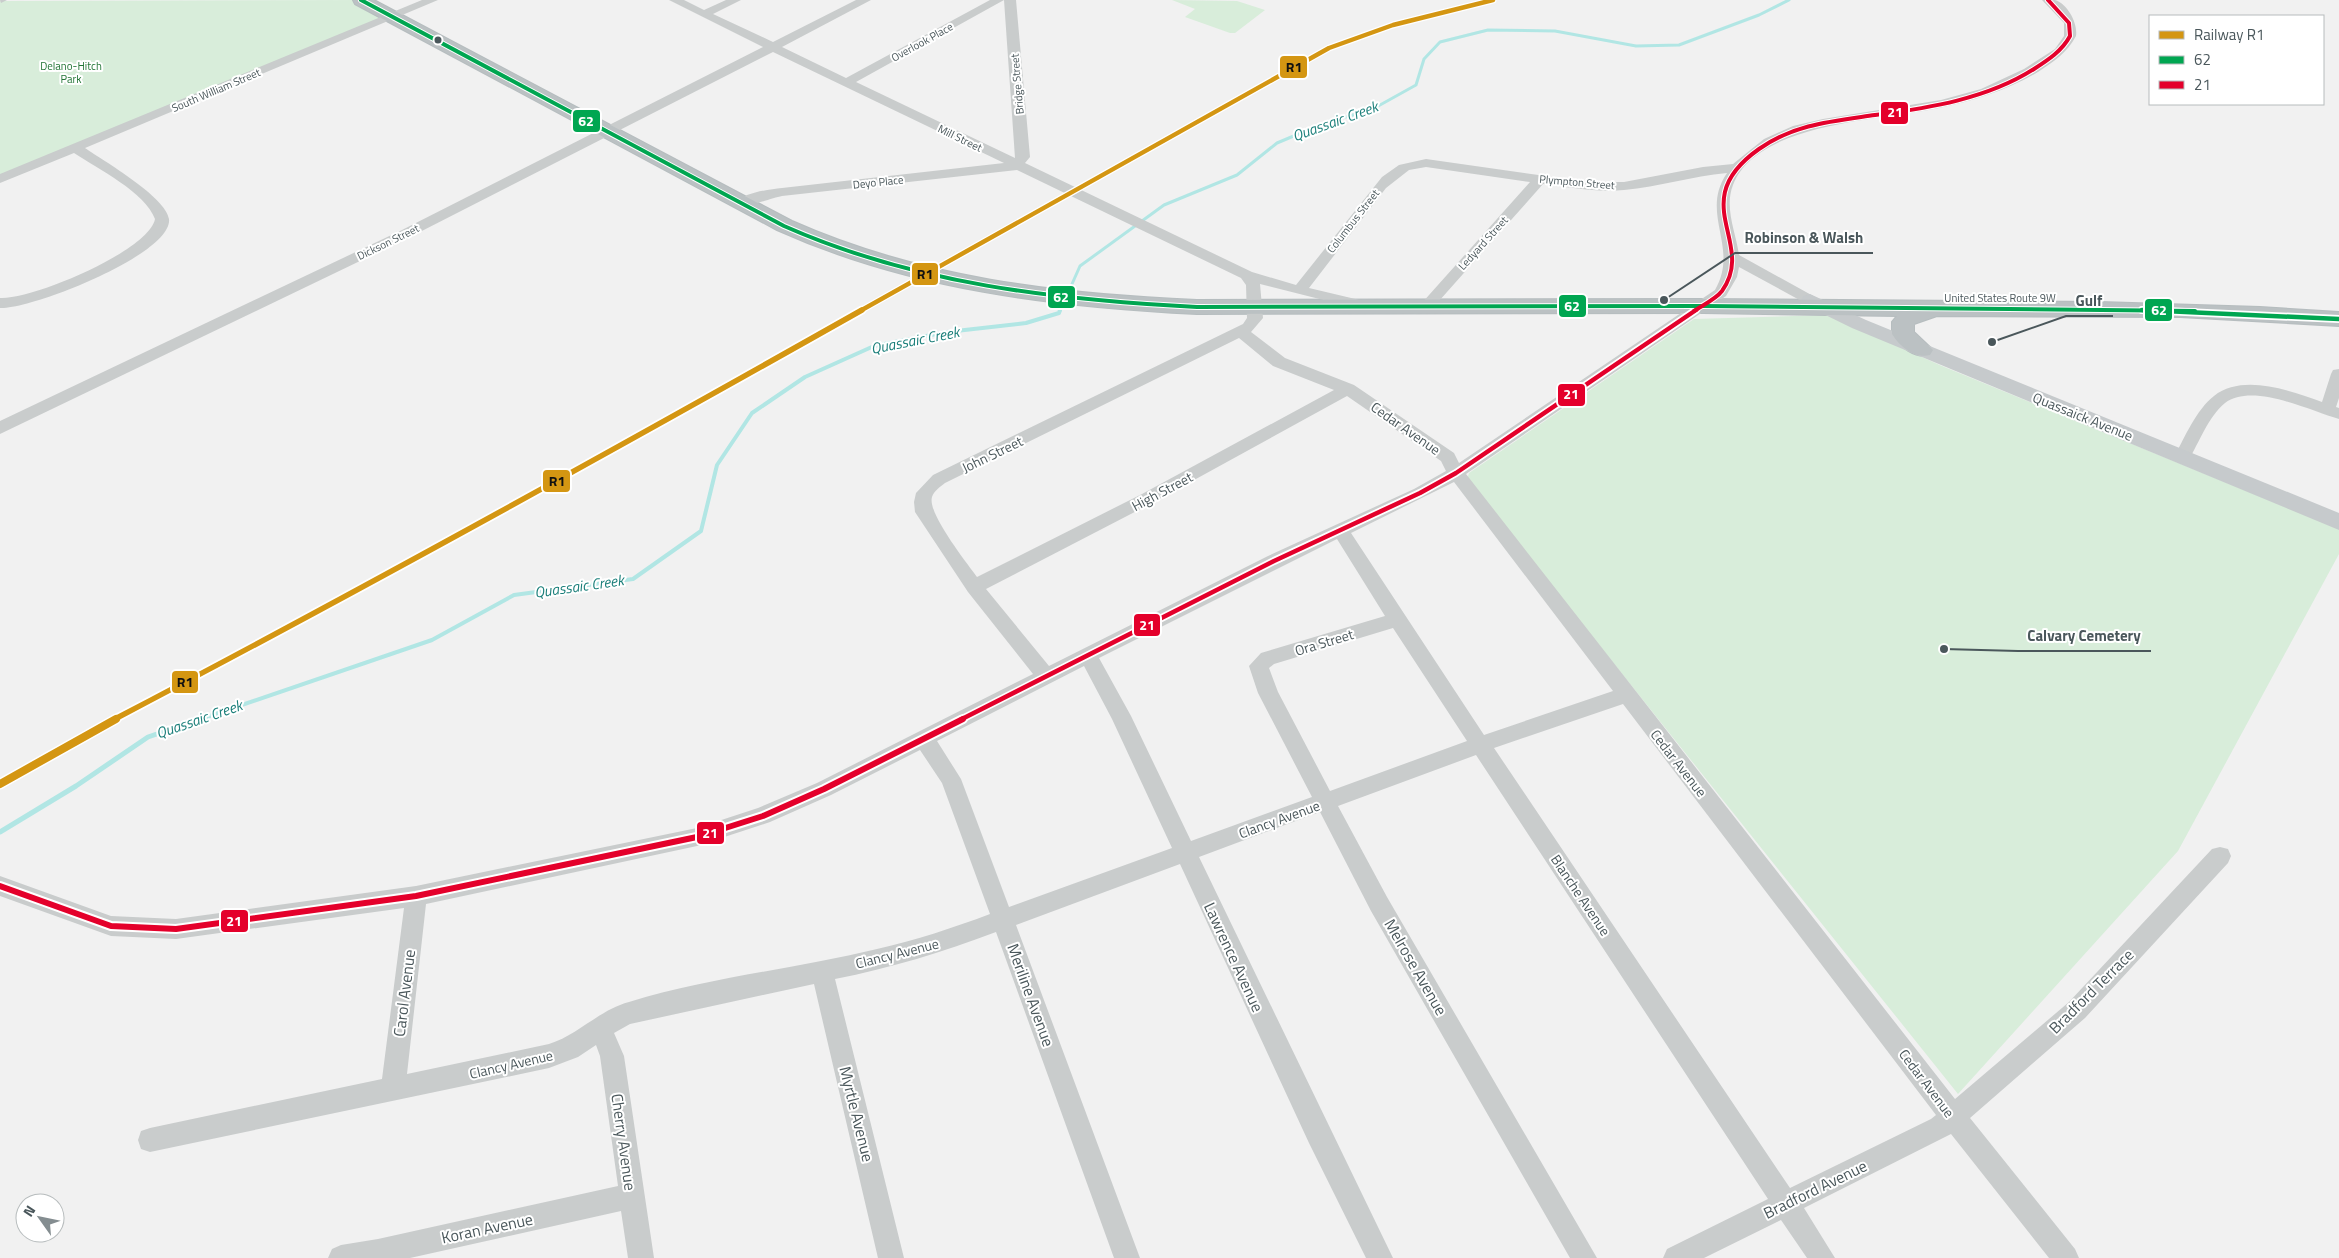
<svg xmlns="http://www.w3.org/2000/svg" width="2339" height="1258" font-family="'Titillium Web',sans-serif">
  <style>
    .green { fill: #d8edda }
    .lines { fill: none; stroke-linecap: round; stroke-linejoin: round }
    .stream-far2 { stroke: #b1e6e4; stroke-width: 3 }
    .stream-far1 { stroke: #b1e6e4; stroke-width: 4 }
    .stream { stroke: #b1e6e4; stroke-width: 5 }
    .highway-casing { stroke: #b6bdbf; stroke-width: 2 }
    .minor { fill: #c9cccc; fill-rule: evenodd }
    .major { fill: #c6cacc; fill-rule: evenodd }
    .highway { fill: #bbc1c3; fill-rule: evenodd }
    .bus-1-far1-casing { stroke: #fff; stroke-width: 6 }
    .bus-1-casing { stroke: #fff; stroke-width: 8 }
    .bus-2-far2-casing { stroke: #fff; stroke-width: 6 }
    .bus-2-far1-casing { stroke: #fff; stroke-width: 8 }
    .bus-2-casing { stroke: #fff; stroke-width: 10 }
    .bus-1-far1 { stroke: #00a651; stroke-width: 4 }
    .bus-1 { stroke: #00a651; stroke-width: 4.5 }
    .bus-2-far2 { stroke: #e4002b; stroke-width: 4 }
    .bus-2-far1 { stroke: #e4002b; stroke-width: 4.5 }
    .bus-2 { stroke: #e4002b; stroke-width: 6 }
    .rail-1-far2-casing { stroke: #fff; stroke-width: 7 }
    .rail-1-far1-casing { stroke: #fff; stroke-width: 9 }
    .rail-1-casing { stroke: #fff; stroke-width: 11 }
    .rail-1-far2 { stroke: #d49612; stroke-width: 4.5 }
    .rail-1-far1 { stroke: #d49612; stroke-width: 5.5 }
    .rail-1 { stroke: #d49612; stroke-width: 8 }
    .bus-dot { fill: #4a575b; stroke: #fff; stroke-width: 2 }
    .labels { text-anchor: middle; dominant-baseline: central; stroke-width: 4; stroke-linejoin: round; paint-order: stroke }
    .far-street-label { font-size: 11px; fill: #4a575b; stroke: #fff }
    .far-park-label { font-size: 11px; fill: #227435; stroke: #fff }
    .street-label { font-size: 14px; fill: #4a575b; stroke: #fff }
    .water-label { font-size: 15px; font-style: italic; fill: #1b7f7a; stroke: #fff }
    .near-street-label { font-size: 16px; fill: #4a575b; stroke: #fff }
    .leader { fill: none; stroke: #4a575b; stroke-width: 2 }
    .callout-dot { fill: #4a575b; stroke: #fff; stroke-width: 2 }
    .callout-label { font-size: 15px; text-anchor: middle; font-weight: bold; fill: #4a575b; stroke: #fff; stroke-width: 4; stroke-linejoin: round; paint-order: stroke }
    .line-badge { stroke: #fff; stroke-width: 2 }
    .badge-label { font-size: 14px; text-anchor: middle; font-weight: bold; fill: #fff }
    .pale-badge-label { font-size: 14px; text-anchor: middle; font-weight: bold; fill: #111 }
  </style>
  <rect width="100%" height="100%" fill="#f1f1f1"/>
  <g class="green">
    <path d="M361 0 393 16 0 179V1Z"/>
    <path d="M1172 0 1237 1 1265 10 1235 33H1230L1185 17 1195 9Z"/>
    <path d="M1828 315 1942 366 2339 529V554L2178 851 1958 1094 1467 480 1469 473 1694 319Z"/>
  </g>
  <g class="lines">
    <path class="stream-far2" d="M1060 311 1080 266 1164 205 1237 175 1277 143 1327 122 1371 110 1416 85 1424 59 1440 42 1488 30 1555 31 1636 46 1679 45 1759 15 1789 0"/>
    <path class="stream-far1" d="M198 720 432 640 514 595 633 579 701 531 717 465 752 413 805 377 874 346 947 332 1026 323 1059 313 1060 310"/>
    <path class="stream" d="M0 832 76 786 148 737 201 719"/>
    <g class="highway-casing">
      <path id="highway" d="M353 0H374L792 221C920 278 1058 294 1197 300L1703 299 2100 302 2260 307 2339 312V326L2180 317 1937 316 1914 324V332L1933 350 1930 355C1915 359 1900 347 1892 334V322L1897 316 1703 313 1197 314C1054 307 910 290 777 230L355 4Z"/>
    </g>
    <g class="minor">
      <path d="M0 0H7L1 3Z"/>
      <path d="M422 0H438L85 148C104 161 166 197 169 219 173 254 30 310 0 308V298C31 300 149 251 155 219 145 192 98 169 74 153L0 183V174Z"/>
      <path d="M669 0H684L704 10 726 0H741L713 14 773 42 856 0H871L782 47 846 78 990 0H1004L856 82 1015 158 1004 0H1016L1030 157 1025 163 1252 272 1296 285 1382 177 1399 165 1426 159 1574 180 1607 182H1624L1703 167 1733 164 1764 139 1793 126 1823 119 1941 100 1981 89 2024 69 2055 49 2064 36V23L2042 0C2046 0 2051 0 2055 0 2068 4 2078 24 2076 36 2067 53 2053 62 2038 72 2008 90 1973 101 1939 108 1883 120 1757 122 1733 185 1724 208 1736 232 1739 255L1815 297 1817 300 1815 303H1805L1739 267 1737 277 1726 296 1466 474 1955 1099 2069 1002 2212 849 2220 847 2228 849 2231 856 2228 863 2085 1018 1970 1118 2075 1249 2079 1258H2049L1951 1134 1804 1208 1835 1258H1807L1781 1220 1704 1258H1663L1667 1249 1768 1199 1476 755 1338 806 1387 897 1597 1258H1570L1371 911 1320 812 1199 857 1393 1258H1366L1309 1143 1180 864 1016 925 1140 1258H1114L996 932C943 952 891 968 835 979L904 1258H878L814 984 630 1024 614 1033 624 1056 654 1258H628L621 1211 410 1258H328L332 1249 341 1245 378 1239 618 1186 600 1056 596 1045 578 1057 549 1068 150 1152 141 1149 138 1140 141 1131 150 1128 382 1079 404 908 176 939 111 936 0 896V876L111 916 176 919 416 886 697 828 758 808 817 783 1033 674 968 592 915 512 914 502 916 493 933 475 1243 324 1247 318 1246 285 1241 278 1017 170 782 196C771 198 744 209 736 207L734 204C744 192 767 190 782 188L1004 163 773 52 412 236 0 434V421L402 230 763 47ZM1426 167 1530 182 1421 304 1419 307 1421 310H1431L1543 184C1569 187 1598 193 1624 190 1659 187 1692 176 1727 173 1699 214 1740 247 1715 290L1459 463 1454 453 1354 385 1285 358 1251 332 1263 318 1260 284 1363 310 1368 308 1370 305 1368 302 1309 288 1386 188 1409 170ZM1239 338 1273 366 1334 390 1142 494 977 577C967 563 927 513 932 497 934 491 940 487 945 483ZM1347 396 1441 461 1446 471 1414 489 1268 556 1049 666 986 589 1154 502ZM1454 482 1613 691 1484 735 1351 533ZM1337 539 1385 616 1261 653 1249 666 1258 693 1312 797 1191 841 1131 716 1099 658ZM1393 628 1467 741 1330 791 1278 692 1269 668 1274 664ZM1084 666 1112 719 1172 848 1009 907 961 779 937 741ZM1623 704 1936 1115 1931 1119 1790 1188 1494 748ZM920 750 942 783 990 914C953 928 916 940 877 949 795 969 710 977 629 1002 599 1010 578 1035 549 1044L407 1074 426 904 697 846 770 822 831 795Z"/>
      <path d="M2339 369V398L2336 407 2339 408V419C2310 411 2253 382 2225 403 2208 417 2199 443 2188 461H2176L2174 457C2185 437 2196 410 2214 396 2243 373 2291 391 2322 402L2331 374 2333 370Z"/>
    </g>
    <path class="major" d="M1810 294 1866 320 2339 513V530L1852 328 1803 304 1801 300 1803 296Z"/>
    <use href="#highway" class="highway"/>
    <g class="bus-1-far1-casing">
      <path id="bus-1-far1" d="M361 0 784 226C915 284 1056 300 1197 307L1703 306 2195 311"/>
    </g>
    <g class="bus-1-casing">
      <path id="bus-1" d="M2142 310 2339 319"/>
    </g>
    <g class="bus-2-far2-casing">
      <path id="bus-2-far2" d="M1694 311C1703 305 1716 299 1722 291 1757 242 1684 202 1759 149 1794 124 1834 121 1875 115 1929 108 1987 99 2034 69 2048 60 2062 51 2070 36L2069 23 2048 0"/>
    </g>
    <g class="bus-2-far1-casing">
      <path id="bus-2-far1" d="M960 720 1274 561 1420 493 1456 473 1696 310"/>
    </g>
    <g class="bus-2-casing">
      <path id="bus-2" d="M0 886 111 926 176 929 416 896 697 837 763 816 824 789 963 719"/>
    </g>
    <use href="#bus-1-far1" class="bus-1-far1"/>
    <use href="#bus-1" class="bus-1"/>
    <use href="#bus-2-far2" class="bus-2-far2"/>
    <use href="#bus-2-far1" class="bus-2-far1"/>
    <use href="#bus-2" class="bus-2"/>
    <g class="rail-1-far2-casing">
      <path id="rail-1-far2" d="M860 311 1329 48 1393 25 1493 0"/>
    </g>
    <g class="rail-1-far1-casing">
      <path id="rail-1-far1" d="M113 720C365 588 614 450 862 310"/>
    </g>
    <g class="rail-1-casing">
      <path id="rail-1" d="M0 784 116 719"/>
    </g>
    <use href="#rail-1-far2" class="rail-1-far2"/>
    <use href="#rail-1-far1" class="rail-1-far1"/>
    <use href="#rail-1" class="rail-1"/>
  </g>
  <circle class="bus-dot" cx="438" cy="40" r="4.5"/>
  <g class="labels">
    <g class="far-street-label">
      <text transform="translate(922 42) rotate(-29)">Overlook Place</text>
      <text transform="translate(1017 84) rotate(-95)">Bridge Street</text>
      <text transform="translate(216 90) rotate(-23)">South William Street</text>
      <text transform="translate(960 138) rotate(26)">Mill Street</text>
      <text transform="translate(878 182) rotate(-6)">Deyo Place</text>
      <text transform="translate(1577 182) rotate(5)">Plympton Street</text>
      <text transform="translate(1353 221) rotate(-52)">Columbus Street</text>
      <text transform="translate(388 242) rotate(-26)">Dickson Street</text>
      <text transform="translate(1483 243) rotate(-48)">Ledyard Street</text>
      <text x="2000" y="298">United States Route 9W</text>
    </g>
    <g class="far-park-label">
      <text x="71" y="66">Delano-Hitch<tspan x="71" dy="13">Park</tspan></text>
    </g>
    <g class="street-label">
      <text transform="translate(2083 416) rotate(22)">Quassaick Avenue</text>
      <text transform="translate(1406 428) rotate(35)">Cedar Avenue</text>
      <text transform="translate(992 454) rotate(-26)">John Street</text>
      <text transform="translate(1162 491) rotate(-28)">High Street</text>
      <text transform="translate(1324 642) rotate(-17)">Ora Street</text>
      <text transform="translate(1679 763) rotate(52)">Cedar Avenue</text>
      <text transform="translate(1279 819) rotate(-20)">Clancy Avenue</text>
      <text transform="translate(1581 895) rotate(56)">Blanche Avenue</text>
      <text transform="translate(897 953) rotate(-14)">Clancy Avenue</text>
      <text transform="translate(511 1064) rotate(-13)">Clancy Avenue</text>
      <text transform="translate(1927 1083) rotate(53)">Cedar Avenue</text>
    </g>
    <g class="water-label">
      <text transform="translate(1335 121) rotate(-20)">Quassaic Creek</text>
      <text transform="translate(915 340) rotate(-11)">Quassaic Creek</text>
      <text transform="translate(579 586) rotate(-8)">Quassaic Creek</text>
      <text transform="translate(199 719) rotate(-19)">Quassaic Creek</text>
    </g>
    <g class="near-street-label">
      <text transform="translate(1234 957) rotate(65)">Lawrence Avenue</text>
      <text transform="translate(1416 967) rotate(60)">Melrose Avenue</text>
      <text transform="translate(2091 991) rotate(-45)">Bradford Terrace</text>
      <text transform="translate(404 993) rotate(-83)">Carol Avenue</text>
      <text transform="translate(1031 995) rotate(70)">Meriline Avenue</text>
      <text transform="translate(857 1114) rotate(76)">Myrtle Avenue</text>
      <text transform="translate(624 1142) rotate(82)">Cherry Avenue</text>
      <text transform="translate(1815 1189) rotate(-26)">Bradford Avenue</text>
      <text transform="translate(487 1228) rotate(-12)">Koran Avenue</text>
    </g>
  </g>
  <path class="leader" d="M1664 300L1735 253H1873M1992 342L2066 316H2113M1944 649L2018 651H2151"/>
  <g class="callout-dot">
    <circle cx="1664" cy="300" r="5"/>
    <circle cx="1992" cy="342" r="5"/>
    <circle cx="1944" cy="649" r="5"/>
  </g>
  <g class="callout-label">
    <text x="1804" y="243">Robinson &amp; Walsh</text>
    <text x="2089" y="306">Gulf</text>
    <text x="2084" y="641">Calvary Cemetery</text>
  </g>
  <g class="line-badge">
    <rect x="1279" y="55" width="29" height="24" rx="5" fill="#d49612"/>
    <rect x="1880" y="101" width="29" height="24" rx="5" fill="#e4002b"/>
    <rect x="572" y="109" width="29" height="24" rx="5" fill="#00a651"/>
    <rect x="911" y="262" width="28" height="24" rx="5" fill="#d49612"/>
    <rect x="1047" y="285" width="29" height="24" rx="5" fill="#00a651"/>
    <rect x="1558" y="294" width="29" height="24" rx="5" fill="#00a651"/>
    <rect x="2144" y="298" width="29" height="24" rx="5" fill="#00a651"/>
    <rect x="1557" y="383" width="29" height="24" rx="5" fill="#e4002b"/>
    <rect x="542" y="469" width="29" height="24" rx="5" fill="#d49612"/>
    <rect x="1133" y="613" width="28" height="24" rx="5" fill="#e4002b"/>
    <rect x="171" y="670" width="28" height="24" rx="5" fill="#d49612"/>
    <rect x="696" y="821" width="29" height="24" rx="5" fill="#e4002b"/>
    <rect x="220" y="909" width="29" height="24" rx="5" fill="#e4002b"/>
  </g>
  <g class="badge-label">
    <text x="1895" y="117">21</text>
    <text x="586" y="126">62</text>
    <text x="1061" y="302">62</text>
    <text x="1572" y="311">62</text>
    <text x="2159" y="315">62</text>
    <text x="1571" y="399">21</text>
    <text x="1147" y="630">21</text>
    <text x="710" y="838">21</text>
    <text x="234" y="926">21</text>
  </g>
  <g class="pale-badge-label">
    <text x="1294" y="72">R1</text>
    <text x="925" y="279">R1</text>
    <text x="557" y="486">R1</text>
    <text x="185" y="687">R1</text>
  </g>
  <rect x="2149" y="15" width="175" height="90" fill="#ffffff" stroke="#b7bcbd"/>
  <rect x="2159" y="31" width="25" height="8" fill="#d49612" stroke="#b7bcbd"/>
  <text x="2194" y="40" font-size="15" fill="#4a575b">Railway R1</text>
  <rect x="2159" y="56" width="25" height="8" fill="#00a651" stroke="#b7bcbd"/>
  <text x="2194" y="65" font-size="15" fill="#4a575b">62</text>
  <rect x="2159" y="81" width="25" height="8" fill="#e4002b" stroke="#b7bcbd"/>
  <text x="2194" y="90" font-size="15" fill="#4a575b">21</text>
  <g transform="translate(40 1218) rotate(303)"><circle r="24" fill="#ffffff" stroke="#b7bcbd"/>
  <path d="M0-4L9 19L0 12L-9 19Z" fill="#848d90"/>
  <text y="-8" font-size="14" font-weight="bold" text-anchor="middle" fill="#4a575b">N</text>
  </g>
</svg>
